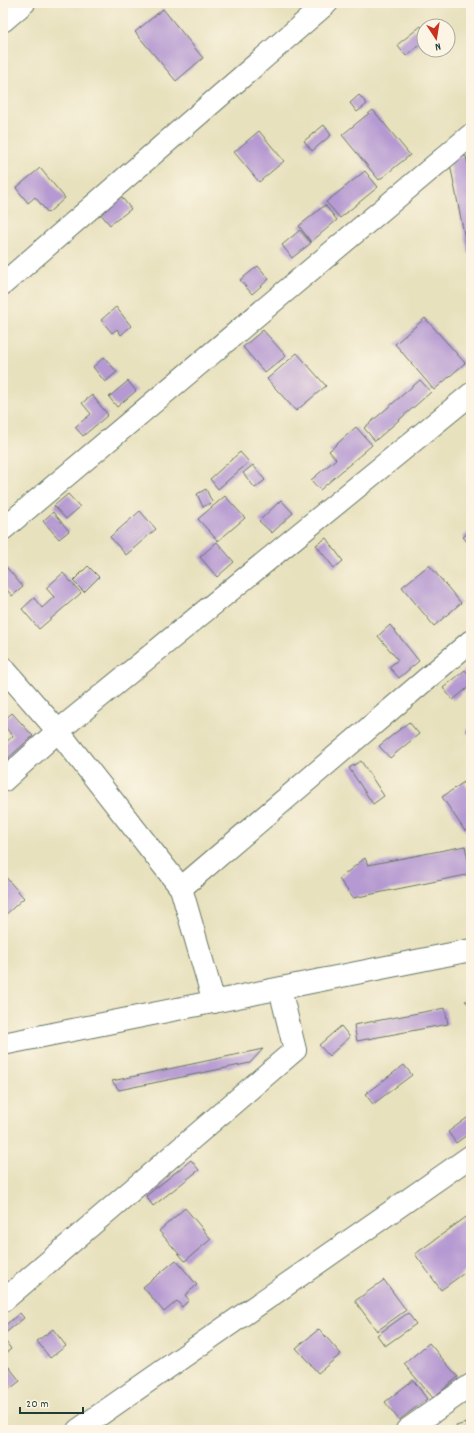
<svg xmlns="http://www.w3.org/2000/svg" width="474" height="1433" font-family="Dekko,sans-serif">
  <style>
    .building { fill: #b599d2 }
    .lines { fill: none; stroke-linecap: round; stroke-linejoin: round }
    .minor-casing { stroke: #657664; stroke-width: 24 }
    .minor { stroke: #fff; stroke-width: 22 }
  </style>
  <rect width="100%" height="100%" fill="#fcf5e5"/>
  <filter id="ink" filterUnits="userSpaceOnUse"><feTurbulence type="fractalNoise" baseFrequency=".025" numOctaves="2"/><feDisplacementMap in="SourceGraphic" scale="8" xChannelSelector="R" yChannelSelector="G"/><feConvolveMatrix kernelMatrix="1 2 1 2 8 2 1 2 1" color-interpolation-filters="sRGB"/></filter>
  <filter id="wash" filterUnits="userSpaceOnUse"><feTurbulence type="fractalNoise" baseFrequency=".012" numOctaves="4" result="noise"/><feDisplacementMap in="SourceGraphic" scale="16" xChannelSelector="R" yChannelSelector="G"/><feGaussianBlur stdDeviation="0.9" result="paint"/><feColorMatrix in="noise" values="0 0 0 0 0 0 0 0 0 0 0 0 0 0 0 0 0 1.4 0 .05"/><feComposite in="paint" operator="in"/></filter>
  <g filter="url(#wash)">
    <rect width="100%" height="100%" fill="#e8e1be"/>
    <g id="blocks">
      <g class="building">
        <path d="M163 9 203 58 176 81 135 32Z"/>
        <path d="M421 26 424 29V41L406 56 397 45Z"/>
        <path d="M359 95 367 104 357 112 350 103Z"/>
        <path d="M373 110 410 155 379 180 342 135Z"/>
        <path d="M324 125 331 135 312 151 304 141Z"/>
        <path d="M259 131 284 161 259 182 234 152Z"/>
        <path d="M466 156 471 178V254H468L449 159Z"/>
        <path d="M40 168 65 198 48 213 35 197 28 203 16 188Z"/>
        <path d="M365 171 378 187 340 218 326 202Z"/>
        <path d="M120 195 131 209 110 225 99 212Z"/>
        <path d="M325 205 337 220 311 242 299 226Z"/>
        <path d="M300 230 311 243 292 258 282 245Z"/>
        <path d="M258 266 269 279 252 294 240 280Z"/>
        <path d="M116 307 131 326 121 335 117 329 112 333 101 320Z"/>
        <path d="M425 318 465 363 434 390 395 344Z"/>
        <path d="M263 330 286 356 265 373 243 347Z"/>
        <path d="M297 353 326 386 296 411 267 379Z"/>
        <path d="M104 357 117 372 105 382 93 367Z"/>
        <path d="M420 380 431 392 375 441 364 428Z"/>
        <path d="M128 381 136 391 117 407 109 397Z"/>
        <path d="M92 395 108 415 83 436 75 427 91 414 82 403Z"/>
        <path d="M356 427 372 445 320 490 311 480 336 459 329 451Z"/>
        <path d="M240 452 249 462 218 489 210 479Z"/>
        <path d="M253 465 265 480 255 488 243 473Z"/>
        <path d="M206 489 212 502 203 507 197 494Z"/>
        <path d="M68 494 80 507 66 519 54 506Z"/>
        <path d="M225 496 245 518 218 541 198 519Z"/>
        <path d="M281 500 293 513 272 533 259 521Z"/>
        <path d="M140 511 156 529 126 555 110 537Z"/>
        <path d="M53 512 69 531 59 539 43 521Z"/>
        <path d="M471 530V547L463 537Z"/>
        <path d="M326 538 343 561 334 568 316 545Z"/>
        <path d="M217 542 234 562 217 577 200 557Z"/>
        <path d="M3 563 23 587 12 596 3 585Z"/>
        <path d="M429 565 461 603 434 626 402 587Z"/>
        <path d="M88 566 99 577 84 592 73 581Z"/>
        <path d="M63 573 81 593 39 629 22 609 34 598 42 608 54 597 46 588Z"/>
        <path d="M390 625 419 661 399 678 389 667 398 660 378 636Z"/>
        <path d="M465 670 471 677V685L453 700 443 688Z"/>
        <path d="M12 713 33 736 5 761 3 759V745L13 736 3 725V721Z"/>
        <path d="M409 722 419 734 390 758 379 746Z"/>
        <path d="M471 726V737L466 730Z"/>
        <path d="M361 761 384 796 373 804 349 768Z"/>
        <path d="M464 782 471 793V827L465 831 442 797Z"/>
        <path d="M465 846 471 874 353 898 339 879 365 858 368 865Z"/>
        <path d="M3 874 24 898 3 917Z"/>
        <path d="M471 1000V1007L465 1001Z"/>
        <path d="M445 1008 448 1024 357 1041 354 1025Z"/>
        <path d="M341 1026 350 1037 329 1056 319 1045Z"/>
        <path d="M263 1049 250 1063 119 1090 112 1081Z"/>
        <path d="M404 1065 412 1075 373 1104 365 1094Z"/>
        <path d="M471 1115V1132L456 1143 448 1132Z"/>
        <path d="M191 1160 199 1170 153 1206 146 1196Z"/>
        <path d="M185 1208 211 1239 185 1261 159 1231Z"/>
        <path d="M469 1215 471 1218V1268L441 1290 415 1254Z"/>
        <path d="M176 1260 197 1285 185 1295 189 1300 182 1307 177 1301 164 1312 143 1287Z"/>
        <path d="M384 1280 406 1310 377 1331 355 1301Z"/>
        <path d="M20 1313 24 1318 3 1335V1327Z"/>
        <path d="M408 1313 416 1324 385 1346 377 1335Z"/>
        <path d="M53 1329 66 1346 50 1358 37 1341Z"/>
        <path d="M319 1329 341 1354 318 1373 296 1348Z"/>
        <path d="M3 1338 11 1349 4 1355 3 1354Z"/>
        <path d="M429 1343 458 1377 433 1398 404 1364Z"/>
        <path d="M8 1366 20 1381 3 1394V1370Z"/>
        <path d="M413 1380 427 1399 399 1420 385 1402Z"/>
        <path d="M466 1423 468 1430H457L456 1426Z"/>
      </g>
    </g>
  </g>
  <g filter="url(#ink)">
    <use href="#blocks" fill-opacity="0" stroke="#657664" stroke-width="1"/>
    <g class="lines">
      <g class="minor-casing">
        <g id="minor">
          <path d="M3 21 24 3"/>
          <path d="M3 284 327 3"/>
          <path d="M3 529 471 135"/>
          <path d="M3 668 58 731 181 888 214 1002"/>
          <path d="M3 781 58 731 471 394"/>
          <path d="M181 888 471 641"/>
          <path d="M3 1044 471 950"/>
          <path d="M3 1301 295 1050 280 989"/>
          <path d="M78 1430 471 1156"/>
          <path d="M407 1430 471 1385"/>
        </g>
      </g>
      <use href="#minor" class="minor"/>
    </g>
  </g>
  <rect width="474" height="1433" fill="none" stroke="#fcf5e5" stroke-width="16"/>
  <g transform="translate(436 38) rotate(168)"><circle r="19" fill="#fcf5e5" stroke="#a4ab9e"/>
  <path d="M0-3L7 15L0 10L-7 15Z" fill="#c8321e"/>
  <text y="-6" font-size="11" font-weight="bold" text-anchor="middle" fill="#1f3d34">N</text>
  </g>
  <path d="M20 1407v6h63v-6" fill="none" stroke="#1f3d34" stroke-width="2"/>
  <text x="26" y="1407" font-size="12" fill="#1f3d34" stroke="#fcf5e5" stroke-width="3" paint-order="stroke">20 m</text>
</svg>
